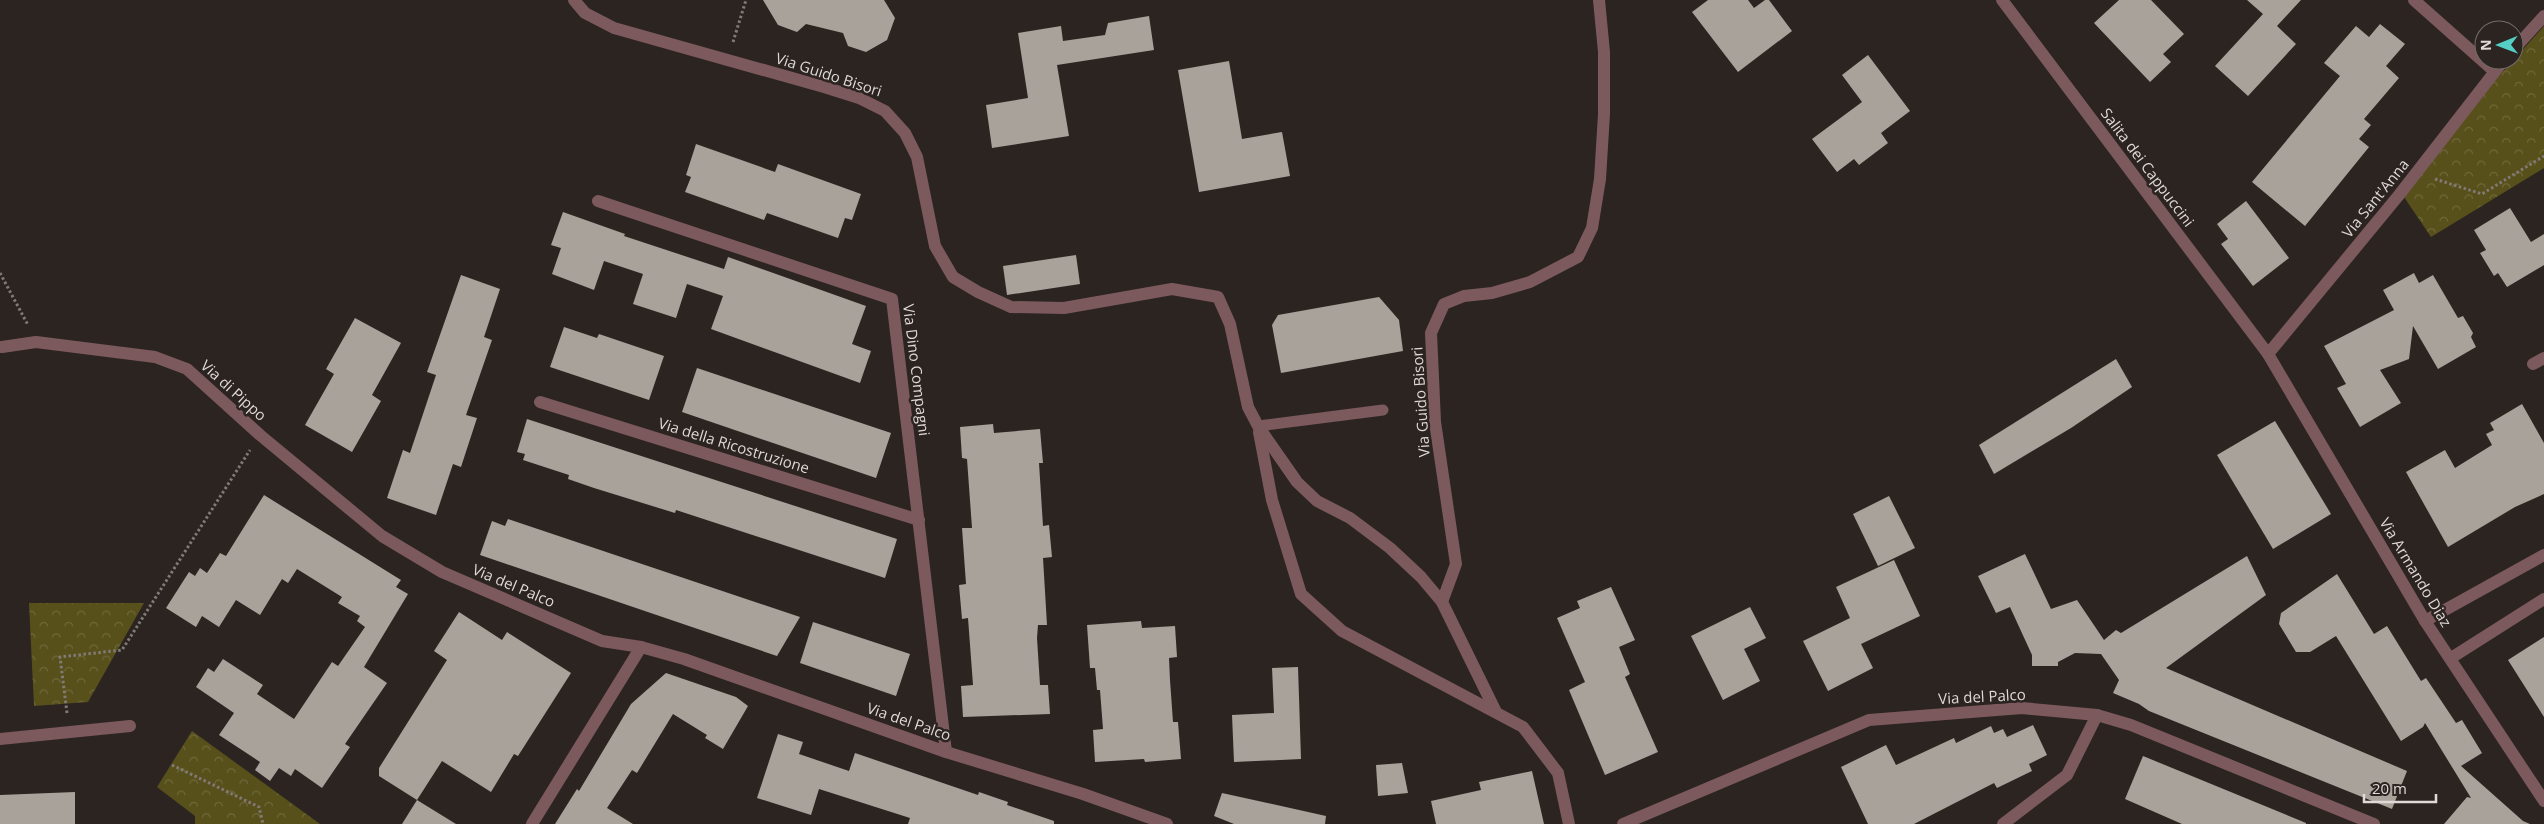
<svg xmlns="http://www.w3.org/2000/svg" width="2544" height="824" font-family="'Open Sans',sans-serif">
  <style>
    .park { fill: url(#park-crowns) }
    .building { fill: #a9a29a }
    .lines { fill: none; stroke-linecap: round; stroke-linejoin: round }
    .path { stroke: #817a77; stroke-width: 3; stroke-dasharray: 2.5 2.5; stroke-linecap: butt }
    .lane { stroke: #7c595d; stroke-width: 11 }
    .street { stroke: #7c595d; stroke-width: 12 }
    .labels { text-anchor: middle; dominant-baseline: central; stroke-width: 5; stroke-linejoin: round; paint-order: stroke }
    .street-label { font-size: 15px; fill: #dfd9d7; stroke: #2c2421 }
  </style>
  <defs>
    <pattern id="park-crowns" width="20" height="18" patternUnits="userSpaceOnUse" patternTransform="scale(1.25)"><rect width="20" height="18" fill="#57501b"/><path d="M2 6a3 3 0 1 1 6 0M12 15a3 3 0 1 1 6 0" fill="none" stroke="#6f693b"/></pattern>
  </defs>
  <rect width="100%" height="100%" fill="#2c2421"/>
  <g class="park">
    <path d="M2544 26V168L2431 237 2404 197 2499 76Z"/>
    <path d="M29 603H144L88 702 34 706Z"/>
    <path d="M192 731 320 824H195V816L157 787Z"/>
  </g>
  <g class="building">
    <path d="M763 0H884L895 18 887 40 866 52 848 46 843 33 806 24 797 32 778 25Z"/>
    <path d="M1708 0H1748L1754 8 1765 0H1769L1792 31 1738 72 1692 12Z"/>
    <path d="M2119 0H2151L2184 34 2163 54 2171 62 2150 82 2094 23Z"/>
    <path d="M2247 0H2301L2277 26 2296 44 2248 96 2215 66 2263 14Z"/>
    <path d="M1149 16 1154 50 1057 65 1069 136 992 148 986 105 1028 98 1018 33 1061 26 1063 41 1105 35 1108 23Z"/>
    <path d="M2380 24 2405 44 2386 66 2399 78 2364 119 2371 125 2359 139 2369 147 2305 226 2252 182 2340 76 2324 63 2356 26 2369 37Z"/>
    <path d="M1868 55 1910 111 1881 133 1888 143 1859 165 1854 159 1837 172 1812 139 1862 102 1842 75Z"/>
    <path d="M1229 61 1242 139 1282 132 1290 176 1199 192 1178 70Z"/>
    <path d="M696 144 775 172 778 164 861 194 852 220 845 218 838 238 767 213 764 220 685 192 691 177 686 175Z"/>
    <path d="M2246 201 2289 258 2253 286 2221 244 2228 239 2217 224Z"/>
    <path d="M2510 208 2531 242 2544 234V265L2507 287 2498 273 2494 276 2480 253 2486 250 2474 230Z"/>
    <path d="M563 212 625 234 624 236 724 269 728 257 866 306 852 344 871 351 860 383 711 329 723 296 687 284 676 318 633 304 643 274 604 261 594 290 552 274 561 248 551 245Z"/>
    <path d="M1076 255 1080 284 1007 295 1003 266Z"/>
    <path d="M2414 273 2419 283 2433 275 2458 318 2463 316 2473 333 2471 337 2476 347 2438 369 2413 326 2409 359 2380 370 2401 403 2360 427 2337 388 2346 384 2324 346 2394 310 2383 290Z"/>
    <path d="M461 275 500 289 484 337 492 340 466 415 477 418 461 467 453 464 436 515 387 498 403 450 410 453 436 375 427 372Z"/>
    <path d="M1379 297 1399 320 1403 351 1281 373 1272 325 1278 315Z"/>
    <path d="M355 318 401 343 372 395 381 401 352 452 305 425 334 374 326 369Z"/>
    <path d="M564 327 597 338 599 334 664 356 649 400 550 367Z"/>
    <path d="M2116 359 2132 387 2071 428 1994 474 1979 445Z"/>
    <path d="M697 368 891 433 876 478 682 412Z"/>
    <path d="M2522 404 2544 443V494L2515 507 2448 547 2406 472 2445 450 2455 468 2492 445 2486 434 2494 430 2490 423Z"/>
    <path d="M527 419 897 539 885 578 676 510 675 513 594 488 568 479 569 475 523 460 525 454 517 452Z"/>
    <path d="M2275 421 2331 514 2273 549 2217 455Z"/>
    <path d="M993 424 994 433 1040 429 1043 463H1039L1043 526 1049 525 1052 557 1043 558 1047 625H1038L1037 638 1040 685H1048L1050 714 963 717 961 686 973 685 968 618 962 619 959 585 966 584 962 528H972L967 459 962 458 960 427Z"/>
    <path d="M264 495 401 580 396 587 408 594 364 667 387 683 345 744 350 747 322 788 295 769 291 776 279 768 270 781 255 770 260 762 219 735 234 713 196 687 208 668 214 672 223 659 263 685 257 694 294 719 332 662 338 666 365 627 357 621 360 616 338 603 342 597 297 569 288 583 282 579 260 615 236 600 219 627 202 616 196 627 166 608 189 572 195 576 200 568 207 573 220 553 226 556Z"/>
    <path d="M1889 496 1915 548 1878 566 1853 514Z"/>
    <path d="M508 519 800 617 777 656 480 555 492 521 505 526Z"/>
    <path d="M2025 554 2051 609 2077 600 2104 640 2116 630 2121 633 2247 556 2266 595 2166 668 2407 771 2392 809 2149 711 2139 704 2113 693 2119 680 2101 654 2075 653 2058 662V666H2032V655L2010 607 1996 613 1978 576Z"/>
    <path d="M1894 560 1920 616 1861 644 1873 668 1828 691 1803 641 1850 618 1836 587Z"/>
    <path d="M2337 574 2374 634 2387 626 2421 681 2426 678 2456 723 2462 720 2482 753 2461 766 2523 821 2530 824H2444L2467 797 2471 798 2425 723 2423 727 2401 741 2336 636 2310 652H2296L2279 624 2281 613Z"/>
    <path d="M1611 587 1635 640 1619 647 1630 674 1625 677 1658 752 1605 775 1569 690 1585 682 1557 618 1580 608 1577 601Z"/>
    <path d="M1750 607 1766 638 1744 649 1760 681 1723 700 1691 636Z"/>
    <path d="M459 612 502 640 507 632 571 673 518 756 514 754 491 792 442 761 417 800 379 776V768L447 660 434 651Z"/>
    <path d="M1141 621 1142 628 1175 626 1177 657 1169 658 1170 680 1173 722H1178L1181 759 1145 762 1144 759 1095 762 1093 730 1103 729 1100 690H1097L1095 668H1090L1087 625Z"/>
    <path d="M813 622 910 654 896 696 800 663Z"/>
    <path d="M2544 637V717L2508 660Z"/>
    <path d="M1298 667 1301 759 1234 762 1232 715 1274 713 1272 668Z"/>
    <path d="M666 673 736 697 748 706 723 749 705 738 707 735 673 714 637 773 632 770 607 808 633 824H555L577 789 579 791 631 704Z"/>
    <path d="M2033 725 2047 755 2029 764 2032 771 1997 788 1994 783 1914 824H1868L1841 767 1886 745 1896 765 1954 738 1956 743 1991 726 1994 733 2003 729 2007 737Z"/>
    <path d="M778 734 803 742 799 754 849 771 855 753 978 795 979 792 1008 802 1007 805 1054 821V824H908L910 818 819 789 811 815 757 798Z"/>
    <path d="M2143 756 2306 823V824H2182L2125 799Z"/>
    <path d="M1402 763 1408 793 1378 796 1376 765Z"/>
    <path d="M1532 771 1544 824H1436L1431 801 1481 790 1479 782Z"/>
    <path d="M75 792V824H0V795Z"/>
    <path d="M1222 793 1326 816 1325 824H1234L1214 816Z"/>
    <path d="M417 800 456 824H402Z"/>
  </g>
  <g class="lines">
    <g class="path">
      <path d="M733 42 746 0"/>
      <path d="M2435 179 2482 194 2544 156"/>
      <path d="M0 273 28 325"/>
      <path d="M67 713 60 657 122 650 250 450"/>
      <path d="M172 765 259 807 263 824"/>
    </g>
    <path class="lane" d="M1258 426 1383 410"/>
    <g class="street">
      <path d="M574 0 585 13 614 28 824 87 859 98 885 111 905 133 917 157 935 246 953 277 978 292 1011 307 1064 308 1172 289 1218 297 1230 324 1248 407 1258 426 1297 482 1317 501 1350 518 1390 548 1421 577 1442 602 1496 712"/>
      <path d="M2002 0 2268 354 2425 621 2544 801"/>
      <path d="M2414 0 2494 71"/>
      <path d="M2514 49 2544 16"/>
      <path d="M598 201 892 299 946 752"/>
      <path d="M2 347 36 342 155 357 187 369 260 435 382 536 442 572 602 641 641 647"/>
      <path d="M2268 354 2399 195 2504 60"/>
      <path d="M2533 364 2544 358"/>
      <path d="M540 402 919 520"/>
      <path d="M1259 432 1272 500 1301 594 1342 631 1523 727 1558 773 1569 824"/>
      <path d="M1442 602 1456 564 1435 422 1431 333 1444 304 1464 296 1492 293 1530 282 1578 257 1592 228 1600 179 1604 114V52L1599 0"/>
      <path d="M2425 621 2544 555"/>
      <path d="M2451 658 2544 599"/>
      <path d="M0 739 130 726"/>
      <path d="M532 824 641 647 684 659 946 752 1083 794 1167 824"/>
      <path d="M1623 824 1869 720 2022 708 2097 715 2131 725 2374 824"/>
      <path d="M2003 824 2067 775 2097 715"/>
    </g>
  </g>
  <g class="labels">
    <g class="street-label">
      <text transform="translate(829 74) rotate(18)">Via Guido Bisori</text>
      <text transform="translate(2148 167) rotate(53)">Salita dei Cappuccini</text>
      <text transform="translate(2375 198) rotate(-51)">Via Sant'Anna</text>
      <text transform="translate(917 370) rotate(83)">Via Dino Compagni</text>
      <text transform="translate(234 390) rotate(42)">Via di Pippo</text>
      <text transform="translate(1420 402) rotate(-94)">Via Guido Bisori</text>
      <text transform="translate(734 445) rotate(17)">Via della Ricostruzione</text>
      <text transform="translate(2416 572) rotate(59)">Via Armando Diaz</text>
      <text transform="translate(514 585) rotate(23)">Via del Palco</text>
      <text transform="translate(1982 696) rotate(-3)">Via del Palco</text>
      <text transform="translate(909 721) rotate(19)">Via del Palco</text>
    </g>
  </g>
  <g transform="translate(2499 45) rotate(269)"><circle r="24" fill="#2c2421" stroke="#746c6a"/>
  <path d="M0-4L9 19L0 12L-9 19Z" fill="#55cec6"/>
  <text y="-8" font-size="14" font-weight="bold" text-anchor="middle" fill="#dfd9d7">N</text>
  </g>
  <path d="M2364 794v8h72v-8" fill="none" stroke="#dfd9d7" stroke-width="2.5"/>
  <text x="2372" y="794" font-size="15" fill="#dfd9d7" stroke="#2c2421" stroke-width="4" paint-order="stroke">20 m</text>
</svg>
